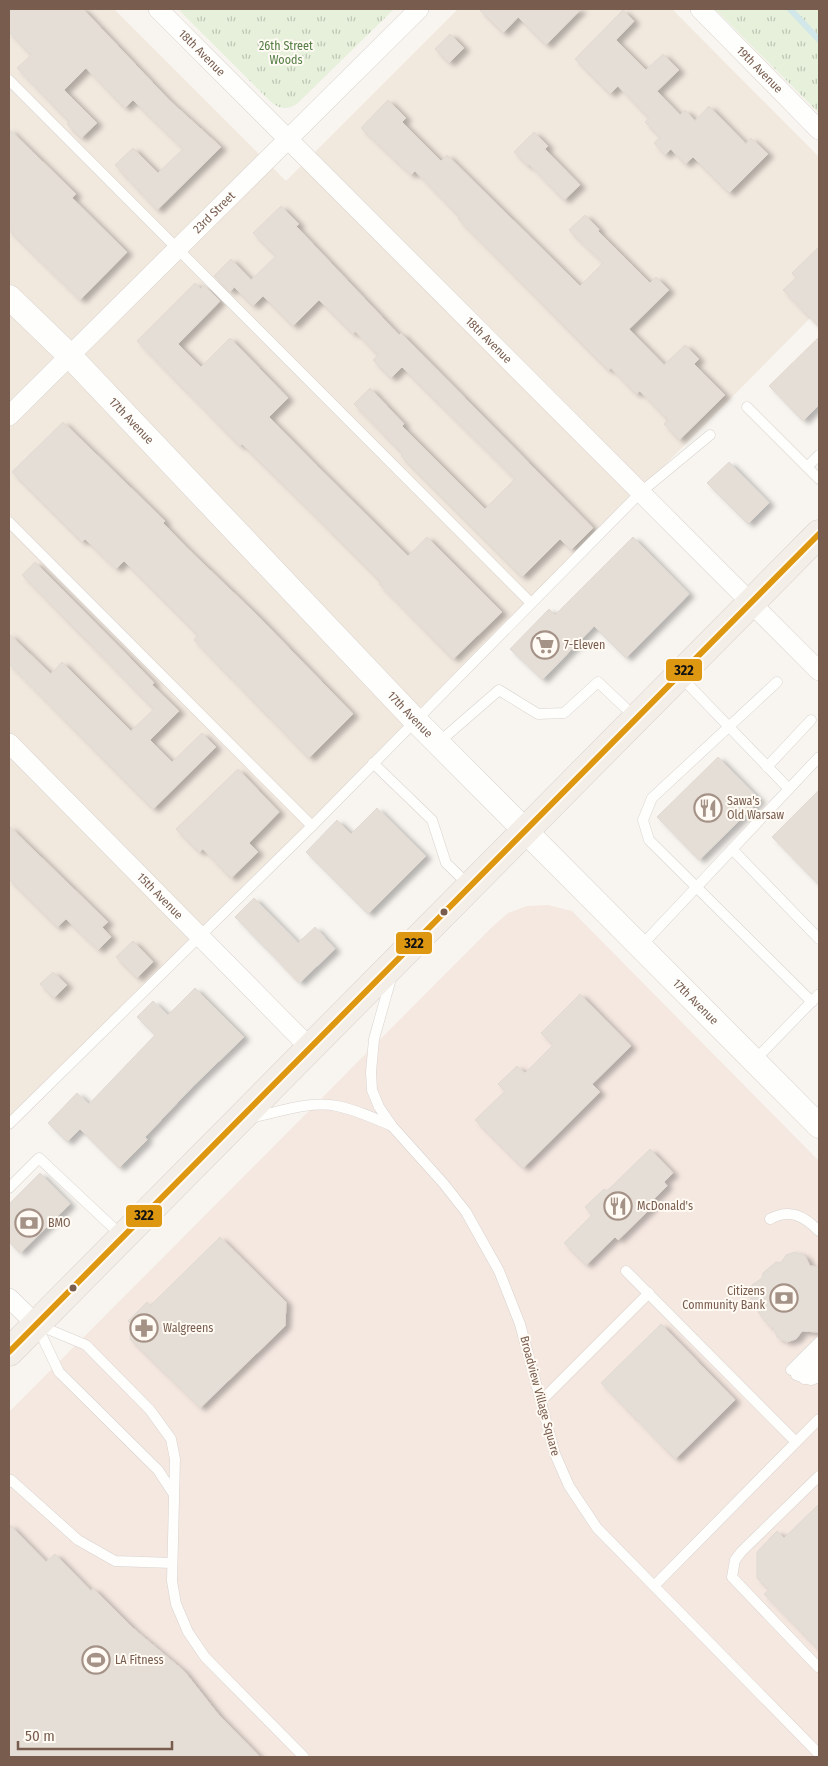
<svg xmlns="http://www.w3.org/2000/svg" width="828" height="1766" font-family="'Fira Sans Condensed',sans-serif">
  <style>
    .residential { fill: #f1e8de }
    .commercial { fill: #f5e8e1 }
    .park { fill: url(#park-tufts) }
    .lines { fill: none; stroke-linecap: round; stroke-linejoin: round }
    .stream { stroke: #d1e7ea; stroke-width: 6 }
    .building { fill: #e5ded7; stroke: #e1d9d2; filter: url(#shadow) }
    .service-casing { stroke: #d8d2cd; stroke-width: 11 }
    .minor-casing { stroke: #d8d2cd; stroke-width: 20 }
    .tertiary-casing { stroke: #d8d2cd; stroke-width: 25 }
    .primary-casing { stroke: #dad1cc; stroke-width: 29 }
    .service { stroke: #fefefd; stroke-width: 10 }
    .minor { stroke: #fefefd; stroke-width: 19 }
    .tertiary { stroke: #fefefd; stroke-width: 24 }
    .primary { stroke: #f3efe8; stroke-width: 28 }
    .bus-1-casing { stroke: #fffaf3; stroke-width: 10 }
    .bus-1 { stroke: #de9710; stroke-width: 6 }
    .bus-dot { fill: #785d4e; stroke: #fffaf3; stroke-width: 2 }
    .labels { text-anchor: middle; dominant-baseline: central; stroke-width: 4; stroke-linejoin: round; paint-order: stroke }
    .park-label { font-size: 12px; fill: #557e46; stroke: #fffaf3 }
    .street-label { font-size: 12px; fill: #785d4e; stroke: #fffaf3 }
    .poi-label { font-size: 12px; fill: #785d4e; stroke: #fffaf3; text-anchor: start }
    .line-badge { stroke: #fffaf3; stroke-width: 2 }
    .pale-badge-label { font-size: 14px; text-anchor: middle; font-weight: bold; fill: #111 }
  </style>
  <defs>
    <pattern id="park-tufts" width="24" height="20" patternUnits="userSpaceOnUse" patternTransform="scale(1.25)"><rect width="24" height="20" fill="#e6f0db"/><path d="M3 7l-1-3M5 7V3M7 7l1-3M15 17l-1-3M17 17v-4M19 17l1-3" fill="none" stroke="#bfc6b4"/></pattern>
    <filter id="shadow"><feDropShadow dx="5.5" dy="3" stdDeviation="2.5" flood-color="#0004"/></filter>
  </defs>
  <rect width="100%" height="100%" fill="#f8f5f0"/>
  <path class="residential" d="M9 9H114L286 181 458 9H672L819 157V309L200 936 9 1124Z"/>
  <path class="commercial" d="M548 905 572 911 819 1161V1757H9V1412L491 928 508 913 527 906Z"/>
  <g class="park">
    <path d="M178 9H394L298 103C288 110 280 110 270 101Z"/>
    <path d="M715 9H819V113Z"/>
  </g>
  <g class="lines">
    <path class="stream" d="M790 9 819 40"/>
  </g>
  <g class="building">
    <path d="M9 9H83L170 101 221 147 157 210 115 165 133 148 158 173 183 149 133 100 125 108 86 68 64 90 97 123 81 138 67 124 70 122 17 68 31 55 9 32Z"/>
    <path d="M479 9H581L546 45 518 17 503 33Z"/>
    <path d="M623 10 634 21 616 40 646 70 663 54 679 70 657 91 680 115 685 110 695 121 709 106 746 144 751 138 768 154 729 193 693 157 685 164 671 149 665 155 654 143 660 137 645 122 649 118 618 86 610 94 575 59Z"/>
    <path d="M450 34 464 48 449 63 435 49Z"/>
    <path d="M388 100 406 118 402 122 441 161 447 155 580 286 603 263 569 230 585 215 599 229 598 231 650 283 656 277 669 290 629 329 664 365 685 345 699 359 694 364 725 395 679 440 664 424 668 420 640 391 636 394 611 368 608 370 458 219 460 217 415 171 411 175 361 128Z"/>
    <path d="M9 129 76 194 72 198 127 252 80 300 9 230Z"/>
    <path d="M534 132 548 146 545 149 580 185 564 200 529 164 528 166 514 152Z"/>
    <path d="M281 206 299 224 296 226 399 335 401 333 593 528 571 550 560 539 522 577 401 456 403 454 354 404 370 388 404 424 402 426 485 509 515 479 402 367 391 378 373 360 378 355 355 331 353 334 319 300 293 326 263 296 253 306 234 287 230 292 214 276 231 259 251 280 276 256 253 233Z"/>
    <path d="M819 247V327L783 290 796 278 792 273Z"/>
    <path d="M195 283 201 289 204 285 220 301 178 344 201 367 230 338 288 398 269 417 318 467 408 556 427 537 502 612 453 659 379 584 381 582 333 534 242 444 240 446 137 341Z"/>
    <path d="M819 337V405L803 421 769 386Z"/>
    <path d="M63 422 165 521 163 523 187 548 257 615 353 714 309 758 194 640 198 635 124 561 116 569 85 539 82 542 12 472Z"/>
    <path d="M729 462 769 503 748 524 707 483Z"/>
    <path d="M633 537 689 594 626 658 594 626 542 680 510 649 549 609 555 615Z"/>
    <path d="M35 562 131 659 154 683 152 685 179 711 150 740 172 762 202 733 216 747 153 809 9 664V634L51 674 62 662 131 731 154 709 22 575Z"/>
    <path d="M718 757 760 800 699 860 657 817Z"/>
    <path d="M238 769 279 812 249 843 258 852 231 878 203 849 199 852 176 829Z"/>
    <path d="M819 790V885L772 837Z"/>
    <path d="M377 808 426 856 368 914 306 852 337 820 351 834Z"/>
    <path d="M9 826 108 922 102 927 111 937 98 950 66 919 57 927 9 879Z"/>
    <path d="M254 898 298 943 315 927 335 949 299 983 235 917Z"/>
    <path d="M133 941 153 962 137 978 116 957Z"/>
    <path d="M53 972 67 985 54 998 40 984Z"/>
    <path d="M195 988 244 1037 193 1086 145 1137 147 1140 119 1168 80 1129 67 1142 48 1123 77 1093 89 1104 155 1035 137 1017 153 1001 168 1015Z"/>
    <path d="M580 994 631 1046 592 1084 600 1092 523 1168 475 1120 505 1091 498 1084 517 1066 525 1073 553 1045 541 1033Z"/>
    <path d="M650 1149 673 1173 664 1182 667 1186 649 1204 652 1207 618 1240 615 1237 586 1265 564 1243 592 1215 585 1207 604 1189 607 1191Z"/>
    <path d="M40 1173 70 1204 20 1253 9 1242V1204Z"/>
    <path d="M220 1237 286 1302 285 1326 200 1408 130 1339 131 1324 128 1321 147 1302 150 1306Z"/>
    <path d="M795 1252 805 1256 810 1266 819 1267V1332L802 1331 796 1339 787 1342 777 1337 773 1327H770L758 1312 759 1307 748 1295 752 1285 762 1278 763 1273 776 1262 781 1263 786 1255Z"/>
    <path d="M661 1324 735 1400 675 1459 601 1383Z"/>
    <path d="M819 1504V1650L764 1594 769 1590 757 1578V1552L777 1531 784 1538Z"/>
    <path d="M9 1524 46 1562 55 1554 91 1591 93 1588 134 1629 184 1671 218 1714 260 1757H9Z"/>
  </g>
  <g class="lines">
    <g class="service-casing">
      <g id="service">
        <path d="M9 80 531 603"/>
        <path d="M747 407 807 467"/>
        <path d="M819 455 807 467 819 479"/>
        <path d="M9 522 312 826"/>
        <path d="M680 676 789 789"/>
        <path d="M777 682 652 798 643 820 649 840 812 1002"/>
        <path d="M438 743 499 690 538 714 564 713 598 682 635 717"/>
        <path d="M373 763 432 820 446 863 469 885"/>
        <path d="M767 767 811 720"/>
        <path d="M732 849 819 939"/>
        <path d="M641 946 819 757"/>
        <path d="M392 975 374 1039 371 1072 372 1090 379 1107 392 1126 444 1184 466 1212 499 1271 520 1324 555 1454 569 1486 597 1528 819 1754"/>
        <path d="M755 1060 819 994"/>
        <path d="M249 1118C276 1113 310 1100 337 1106 356 1110 374 1118 392 1126"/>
        <path d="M9 1124 312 826 641 492 710 435"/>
        <path d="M9 1188 39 1158 122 1236"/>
        <path d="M770 1219C790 1208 804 1216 819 1231"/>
        <path d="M626 1271 796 1442"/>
        <path d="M38 1325 86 1345 150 1410 171 1439 175 1459 172 1581 176 1604 188 1632 205 1657 304 1757"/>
        <path d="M37 1326 59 1372 158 1470 173 1493"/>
        <path d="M819 1354 796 1375 811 1380 819 1377"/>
        <path d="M791 1370 819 1342"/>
        <path d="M804 1379 819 1366"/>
        <path d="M541 1401 649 1293"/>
        <path d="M9 1482 11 1480 78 1540 115 1561 172 1563"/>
        <path d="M654 1586 819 1419"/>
        <path d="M818 1667 732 1577 735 1560 741 1552 819 1476"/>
      </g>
    </g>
    <g class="minor-casing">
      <g id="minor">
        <path id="s1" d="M158 9 819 671"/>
        <path id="s2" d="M700 9 819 130"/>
        <path id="s3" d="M9 416 419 9"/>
        <path id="s4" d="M9 743 310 1048"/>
        <path d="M9 1298 37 1325"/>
      </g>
    </g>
    <g class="tertiary-casing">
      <g id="tertiary">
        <path id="s5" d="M9 297 69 355 415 720 819 1126"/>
      </g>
    </g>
    <g class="primary-casing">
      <path id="primary" d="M9 1352 819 534"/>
    </g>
    <use href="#service" class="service"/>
    <use href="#minor" class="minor"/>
    <use href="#tertiary" class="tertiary"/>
    <use href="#primary" class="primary"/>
    <g class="bus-1-casing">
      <path id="bus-1" d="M9 1352 819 534"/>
    </g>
    <use href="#bus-1" class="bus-1"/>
  </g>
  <defs>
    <g id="supermarket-ring" transform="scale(1.4375)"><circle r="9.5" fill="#fffaf3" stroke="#a59287" stroke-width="1.5"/><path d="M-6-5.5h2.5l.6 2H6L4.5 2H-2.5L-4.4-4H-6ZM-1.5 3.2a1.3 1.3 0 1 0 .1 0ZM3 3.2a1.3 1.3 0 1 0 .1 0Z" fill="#a59287"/></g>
    <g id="restaurant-ring" transform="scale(1.4375)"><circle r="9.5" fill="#fffaf3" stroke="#a59287" stroke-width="1.5"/><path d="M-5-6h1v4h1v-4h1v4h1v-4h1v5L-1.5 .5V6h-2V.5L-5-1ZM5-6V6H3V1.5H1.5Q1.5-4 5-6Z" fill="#a59287"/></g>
    <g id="bank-ring" transform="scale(1.4375)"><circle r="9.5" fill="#fffaf3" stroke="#a59287" stroke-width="1.5"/><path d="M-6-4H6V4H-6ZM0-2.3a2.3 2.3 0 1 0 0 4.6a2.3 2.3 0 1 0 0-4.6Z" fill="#a59287"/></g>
    <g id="pharmacy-ring" transform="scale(1.4375)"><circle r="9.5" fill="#fffaf3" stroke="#a59287" stroke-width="1.5"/><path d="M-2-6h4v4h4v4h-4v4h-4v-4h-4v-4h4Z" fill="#a59287"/></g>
    <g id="stadium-ring" transform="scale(1.4375)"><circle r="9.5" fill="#fffaf3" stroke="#a59287" stroke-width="1.5"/><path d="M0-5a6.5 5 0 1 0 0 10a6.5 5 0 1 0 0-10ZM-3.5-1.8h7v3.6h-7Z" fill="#a59287"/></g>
  </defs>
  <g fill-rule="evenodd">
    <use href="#supermarket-ring" x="545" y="645"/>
    <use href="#restaurant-ring" x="708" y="808"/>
    <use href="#restaurant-ring" x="618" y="1206"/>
    <use href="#bank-ring" x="29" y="1223"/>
    <use href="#bank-ring" x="784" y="1298"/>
    <use href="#pharmacy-ring" x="144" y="1328"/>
    <use href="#stadium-ring" x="96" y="1660"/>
  </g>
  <g class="bus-dot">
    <circle cx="444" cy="912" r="4.5"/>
    <circle cx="73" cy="1288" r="4.5"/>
  </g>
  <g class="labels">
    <g class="park-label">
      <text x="286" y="46">26th Street<tspan x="286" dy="14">Woods</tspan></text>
    </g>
    <g class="street-label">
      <text stroke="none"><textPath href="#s1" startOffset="62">18th Avenue</textPath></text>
      <text stroke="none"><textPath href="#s2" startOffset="85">19th Avenue</textPath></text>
      <text stroke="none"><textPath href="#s3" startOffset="289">23rd Street</textPath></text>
      <text stroke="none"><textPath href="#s1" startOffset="468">18th Avenue</textPath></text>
      <text stroke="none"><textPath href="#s5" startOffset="174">17th Avenue</textPath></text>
      <text stroke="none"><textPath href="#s5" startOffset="579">17th Avenue</textPath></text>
      <text stroke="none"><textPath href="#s4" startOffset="215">15th Avenue</textPath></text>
      <text stroke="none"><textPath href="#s5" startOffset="984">17th Avenue</textPath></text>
      <text transform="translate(540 1396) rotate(75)">Broadview Village Square</text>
    </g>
    <g class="poi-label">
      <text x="564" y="645">7-Eleven</text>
      <text x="727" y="801">Sawa's<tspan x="727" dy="14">Old Warsaw</tspan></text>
      <text x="637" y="1206">McDonald's</text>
      <text x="48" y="1223">BMO</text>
      <text x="765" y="1291" text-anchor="end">Citizens<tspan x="765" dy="14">Community Bank</tspan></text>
      <text x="163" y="1328">Walgreens</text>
      <text x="115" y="1660">LA Fitness</text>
    </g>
  </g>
  <g class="line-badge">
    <rect x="665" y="658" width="38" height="24" rx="5" fill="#de9710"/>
    <rect x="395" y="931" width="38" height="24" rx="5" fill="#de9710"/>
    <rect x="125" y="1204" width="38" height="24" rx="5" fill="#de9710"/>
  </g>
  <g class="pale-badge-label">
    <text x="684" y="675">322</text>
    <text x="414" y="948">322</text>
    <text x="144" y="1220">322</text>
  </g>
  <rect width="828" height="1766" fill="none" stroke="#785d4e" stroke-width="20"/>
  <path d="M18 1741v8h154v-8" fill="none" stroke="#785d4e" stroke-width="2.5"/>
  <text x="25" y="1741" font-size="15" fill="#785d4e" stroke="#fffaf3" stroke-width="4" paint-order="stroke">50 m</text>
</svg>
